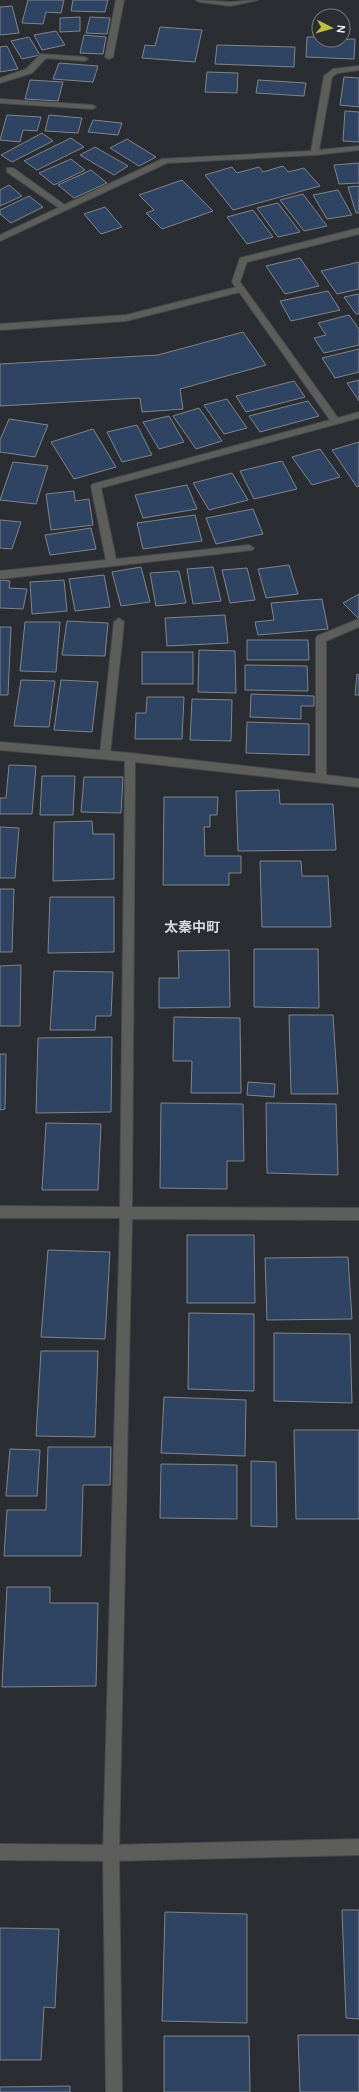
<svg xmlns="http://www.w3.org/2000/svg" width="359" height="2092" font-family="Manrope,'Noto Sans JP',sans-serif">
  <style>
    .building { fill: #2f4462; stroke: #81848a }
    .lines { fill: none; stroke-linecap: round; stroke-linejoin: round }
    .service-casing { stroke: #46494c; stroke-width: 2 }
    .minor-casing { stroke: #46494c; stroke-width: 2 }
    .tertiary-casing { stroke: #46494c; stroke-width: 2 }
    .service { fill: #5d5d5b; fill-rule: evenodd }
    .minor { fill: #5d5d5b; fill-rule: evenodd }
    .tertiary { fill: #5d5d5b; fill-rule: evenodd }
    .labels { text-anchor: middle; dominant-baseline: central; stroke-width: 3.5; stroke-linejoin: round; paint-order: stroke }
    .neighbourhood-label { font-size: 14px; font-weight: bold; fill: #d5d9df; stroke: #2a2d31 }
  </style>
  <rect width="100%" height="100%" fill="#2a2d31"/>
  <g class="building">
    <path d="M28 0H64L61 13 46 12 43 24 22 23Z"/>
    <path d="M73 0H108L105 12 71 11Z"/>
    <path d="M12 6 19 33 0 35V7Z"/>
    <path d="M80 17V31L60 32V18Z"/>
    <path d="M90 17 110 18 107 34 86 33Z"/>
    <path d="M160 27 202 30 195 62 142 58 145 45 155 46Z"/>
    <path d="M56 31 65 45 42 50 34 35Z"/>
    <path d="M84 35 106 37 103 54 80 53Z"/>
    <path d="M29 37 40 55 22 59 11 41Z"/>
    <path d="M307 37H319V40L355 39 354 59 306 57Z"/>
    <path d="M217 45 295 47 294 67 215 64Z"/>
    <path d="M7 46 18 69 0 72V47Z"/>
    <path d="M59 63 98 66 93 82 53 79Z"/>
    <path d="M207 72 238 73 237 93 205 92Z"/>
    <path d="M344 77 359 78V107L340 105Z"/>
    <path d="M30 80 63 82 58 101 25 99Z"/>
    <path d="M258 80 306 83 304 96 256 93Z"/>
    <path d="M345 111 359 112V142L343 141Z"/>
    <path d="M7 115 41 117 37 131 23 130 20 142 0 140Z"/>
    <path d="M49 115 82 118 78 133 45 131Z"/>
    <path d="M93 120 122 123 118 135 88 132Z"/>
    <path d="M42 133 53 141 12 162 1 155Z"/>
    <path d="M71 138 84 147 37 170 24 161Z"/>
    <path d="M127 139 156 157 139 166 110 148Z"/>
    <path d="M95 147 128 166 114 175 80 155Z"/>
    <path d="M71 159 85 170 54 185 39 173Z"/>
    <path d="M359 163V183L339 184 334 165Z"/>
    <path d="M283 166 288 172 304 168 320 186 233 210 205 175 232 167 237 173 259 167 263 172Z"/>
    <path d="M91 170 107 183 74 198 58 185Z"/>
    <path d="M182 180 213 211 162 229 146 213 154 210 139 195Z"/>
    <path d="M9 185 22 196 0 206V190Z"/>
    <path d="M359 186V213H356L348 187Z"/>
    <path d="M338 190 352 215 327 219 313 195Z"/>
    <path d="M303 194 327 226 304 231 280 200Z"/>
    <path d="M29 196 43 207 11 223 0 214V210Z"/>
    <path d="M278 203 300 232 278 237 257 208Z"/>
    <path d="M105 207 122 227 101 234 84 214Z"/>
    <path d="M253 210 273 237 247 244 227 217Z"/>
    <path d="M300 258 319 286 285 294 266 266Z"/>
    <path d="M359 262V289L337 294 321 271Z"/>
    <path d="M328 291 340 310 291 321 280 301Z"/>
    <path d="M359 294V314H356L344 297Z"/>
    <path d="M349 315 359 329V345L324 353 314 338 326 335 318 323Z"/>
    <path d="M243 332 266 365 180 389 183 409 142 412 140 398 0 406V364L158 355Z"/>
    <path d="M359 349V372L335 378 322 358Z"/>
    <path d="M359 380V401L347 383Z"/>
    <path d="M294 381 305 397 246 412 236 396Z"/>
    <path d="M227 399 247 428 224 434 204 405Z"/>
    <path d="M308 401 319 416 260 432 249 416Z"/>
    <path d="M199 408 222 441 196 449 173 416Z"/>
    <path d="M169 416 184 442 159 449 143 422Z"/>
    <path d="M9 419 48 425 35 457 0 452V440Z"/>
    <path d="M137 425 152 455 122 462 107 432Z"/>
    <path d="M93 429 116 467 74 479 51 442Z"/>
    <path d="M359 442V486L357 487 332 450Z"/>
    <path d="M320 449 340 477 312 485 292 457Z"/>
    <path d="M282 461 297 489 254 499 240 471Z"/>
    <path d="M13 462 48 466 36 504 0 500Z"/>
    <path d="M232 473 248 500 209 510 193 483Z"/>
    <path d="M187 485 197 509 143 518 135 495Z"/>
    <path d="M74 491 75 501 89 499 93 525 51 530 46 494Z"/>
    <path d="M253 509 263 534 216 544 206 518Z"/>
    <path d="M195 515 202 541 143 549 137 523Z"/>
    <path d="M0 520 21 522 12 549 0 548Z"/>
    <path d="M91 528 96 549 50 555 45 535Z"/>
    <path d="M289 565 298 594 266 598 258 569Z"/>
    <path d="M141 567 150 602 121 606 112 572Z"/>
    <path d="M213 567 221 601 193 604 187 569Z"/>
    <path d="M247 568 255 600 230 603 222 570Z"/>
    <path d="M179 571 186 603 156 606 150 573Z"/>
    <path d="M104 575 110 607 75 611 69 579Z"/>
    <path d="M0 580 10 581 9 588 27 589 23 609 0 608Z"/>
    <path d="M64 580 67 611 32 614 30 582Z"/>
    <path d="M359 594V619L343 603Z"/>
    <path d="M322 599 328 629 258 635 255 622 274 620 271 603Z"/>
    <path d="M225 615 228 643 167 646 165 618Z"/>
    <path d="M67 621 108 623 105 656 62 655Z"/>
    <path d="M25 622H60L56 672 20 671Z"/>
    <path d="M0 627H11L8 695H0Z"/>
    <path d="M247 640H308L309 660H247Z"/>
    <path d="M199 650 235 651 236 693 198 692Z"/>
    <rect x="142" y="652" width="51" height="32"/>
    <path d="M245 665 307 666 308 691 245 690Z"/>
    <path d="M357 674 359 675V695H355Z"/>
    <path d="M21 680 55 681 49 727 14 726Z"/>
    <path d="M61 680 98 682 92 732 54 730Z"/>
    <path d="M251 694 314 696V706H301V719L250 717Z"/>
    <path d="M147 697H184L182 739H135L136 713H146Z"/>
    <path d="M192 699 232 700 231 741 190 740Z"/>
    <path d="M247 722 309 724V755L246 753Z"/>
    <path d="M9 765 36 766 32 814H0V798H6Z"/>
    <path d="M42 776H75L73 815H40Z"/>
    <path d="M84 777H123L121 813 81 812Z"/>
    <path d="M279 790 280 804H333L336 850 238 851 236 791Z"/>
    <path d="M164 797H218L217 815H210V827H204L205 856H241V873H229V885H163Z"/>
    <path d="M92 821 93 834H114V879L53 881 54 822Z"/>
    <path d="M0 827 19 828 15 878H0Z"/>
    <path d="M260 861H301L302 876H328L331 927H262Z"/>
    <path d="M0 889H14L12 952H0Z"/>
    <path d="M50 897H114V952L48 953Z"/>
    <path d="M254 949H318L319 1008 254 1007Z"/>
    <path d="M229 950 230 1007 159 1008V978H179L178 951Z"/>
    <path d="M21 965 20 1026H0V966Z"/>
    <path d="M54 971 113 972 111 1016H96L95 1030H50Z"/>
    <path d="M289 1015H333L338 1094H291Z"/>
    <path d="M174 1017 240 1018 241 1093H191L192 1061H173Z"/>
    <path d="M112 1037 111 1112 36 1113 38 1038Z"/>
    <path d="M0 1054H6L5 1109 0 1110Z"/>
    <path d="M248 1082 275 1084 274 1097 247 1095Z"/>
    <path d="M161 1103 243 1104 244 1161H227V1189L160 1188Z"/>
    <path d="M266 1103 336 1104 338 1175 267 1173Z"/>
    <path d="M46 1123 101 1124 98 1190H42Z"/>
    <path d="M187 1235H254L255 1303H187Z"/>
    <path d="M48 1250 110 1252 105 1339 41 1337Z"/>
    <path d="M348 1257 352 1319 267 1320 265 1258Z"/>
    <path d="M189 1313 254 1314V1391L188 1389Z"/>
    <path d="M274 1333 350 1334 352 1403 274 1401Z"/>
    <path d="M41 1351H98L95 1437 36 1436Z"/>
    <path d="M164 1397 246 1400 245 1456 161 1453Z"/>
    <path d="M294 1430H359V1519H296Z"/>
    <path d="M48 1447H111L110 1485H83L81 1556H4L7 1510H46Z"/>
    <path d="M10 1449 40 1450 37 1496H6Z"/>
    <path d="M251 1461 276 1462 277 1527 251 1526Z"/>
    <path d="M161 1464 237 1465V1519L160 1518Z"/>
    <path d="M7 1587H50V1603H98L96 1686 2 1687Z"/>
    <path d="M342 1910H359V2019L346 2018Z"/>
    <path d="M165 1912 247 1914V2023L162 2021Z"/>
    <path d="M0 1928 59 1929 55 2008 44 2007 41 2060H0Z"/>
    <path d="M298 2035H359V2092H300Z"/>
    <path d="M164 2036H249L250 2092H164Z"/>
    <path d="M70 2086V2092H0V2087Z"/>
  </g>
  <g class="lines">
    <g class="service-casing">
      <g id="service">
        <path d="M116 0H124L113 57 109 59 105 57Z"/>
        <path d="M0 99 92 105 96 107 92 109 0 103Z"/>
        <path d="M7 168H13L69 208 62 210 7 172Z"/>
        <path d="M241 286 245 289 244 291 126 321 0 330V324L126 315Z"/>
        <path d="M119 618 124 622 110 754 105 758 100 754 114 622Z"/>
      </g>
    </g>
    <g class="minor-casing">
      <g id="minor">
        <path d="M196 0 230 2 258 0 230 6 200 2Z"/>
        <path d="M41 54 84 57 88 59 84 61 46 58 32 73 0 83V78L26 69Z"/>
        <path d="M359 66V70L338 73 332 77 319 150 359 146V150L315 155 167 163 0 241V235L162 159 311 151 324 76 333 69Z"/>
        <path d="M359 228V234L247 262 240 282 338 418 359 412V418L101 488 116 559 249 545 254 548 252 550 0 579V571L106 560 91 486 93 484 330 420 232 282 240 258Z"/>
        <path d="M359 619V627L326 641V775L359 779V787L135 762 132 1207 359 1208V1220L132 1219 119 1853 122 2092H106L103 1853 120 1218H0V1206L120 1207 125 761 0 750V742L130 753 316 774V639L317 636Z"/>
      </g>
    </g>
    <g class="tertiary-casing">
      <path id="tertiary" d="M359 1839V1855L111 1861 0 1860V1844L111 1845Z"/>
    </g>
    <use href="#service" class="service"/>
    <use href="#minor" class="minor"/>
    <use href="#tertiary" class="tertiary"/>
  </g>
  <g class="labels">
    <g class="neighbourhood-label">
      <text x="192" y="926">太秦中町</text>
    </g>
  </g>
  <g transform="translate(331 28) rotate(96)"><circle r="19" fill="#2a2d31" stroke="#797c7f"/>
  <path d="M0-3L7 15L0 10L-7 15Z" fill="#bebf42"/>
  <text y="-6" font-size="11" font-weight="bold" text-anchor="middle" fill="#f0f2f5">N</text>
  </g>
</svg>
